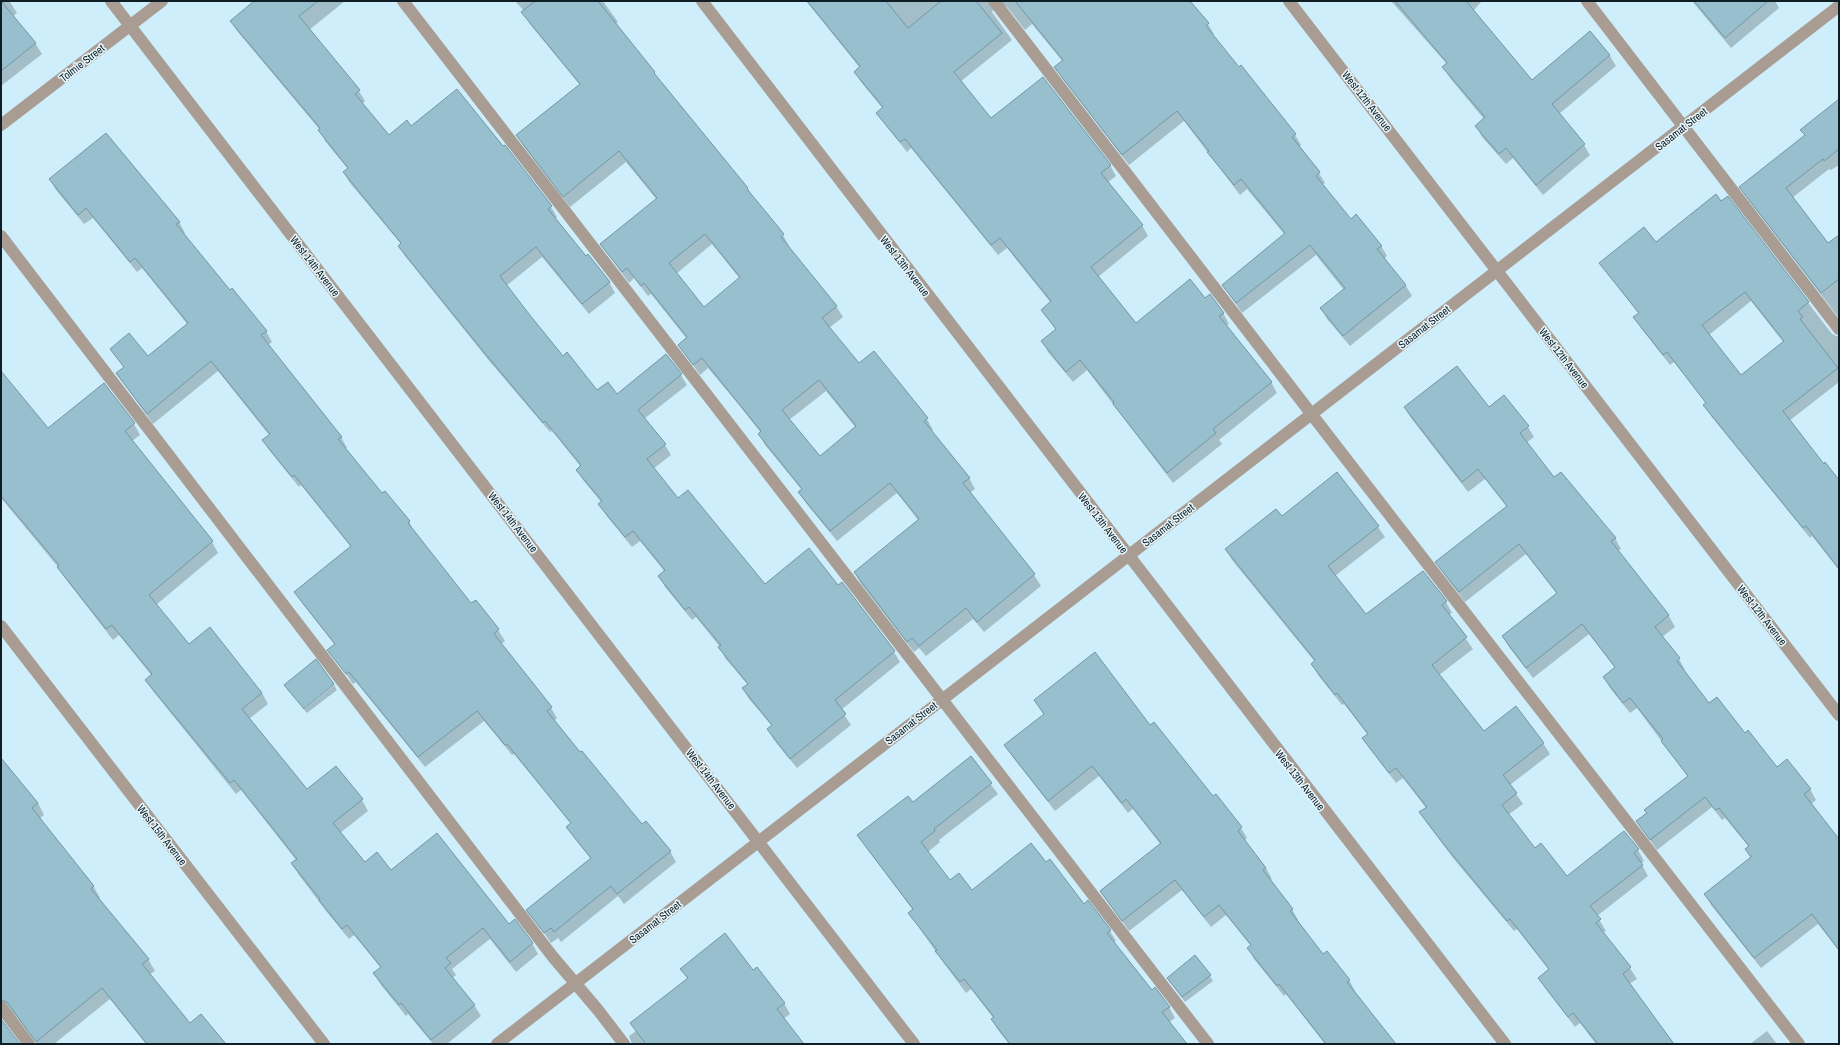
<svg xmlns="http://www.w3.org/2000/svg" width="1840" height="1045" font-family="'Archivo Narrow',sans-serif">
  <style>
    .shadow { fill: #0003; fill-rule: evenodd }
    .building { fill: #98bfce; stroke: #7297a6; fill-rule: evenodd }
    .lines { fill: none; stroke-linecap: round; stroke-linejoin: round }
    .lane { stroke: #a99d93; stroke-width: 12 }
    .street { stroke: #a99d93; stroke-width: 12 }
    .labels { text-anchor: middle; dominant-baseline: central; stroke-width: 3; stroke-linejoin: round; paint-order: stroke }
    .street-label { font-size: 11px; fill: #0f1e24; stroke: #e8f8ff }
  </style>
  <rect width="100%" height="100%" fill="#ceeefb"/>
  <g class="shadow">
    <path d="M1 1 10 2 17 13 13 16 35 43 42 54 1 86Z"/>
    <path d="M256 1H345L309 30 359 91 365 101 362 104 388 137 411 127 551 207 557 217 555 219 586 257 609 282 615 293 589 314 542 257 506 286 563 357 597 392 617 395 681 375 687 385 644 419 665 445 671 455 653 469 678 500 764 586H838L842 583 894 652 900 662 841 710 851 725 797 768 774 740 768 729 772 726 749 699 743 689 748 685 725 658 720 647 696 617 692 620 665 587 659 576 665 572 640 541 632 547 606 515 600 504 602 503 583 480 577 470 581 467 552 431 550 432 490 362 405 256 399 246 401 244 350 183 344 173 348 169 325 141 320 130 237 31 231 21Z"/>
    <path d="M515 1H603L618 22 615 24 659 81 748 189 753 197 783 235 789 246 788 247 836 306 843 317 829 328 859 365 927 419 933 430 931 431 969 478 975 489 970 493 1034 575 1041 586 984 632 973 619 926 656 919 648 914 652 861 584 855 573 919 521 897 493 837 541 806 503 799 492 802 490 765 445 759 434 761 433 739 405 708 368 700 375 679 345 687 339 651 294 648 296 634 278 629 283 601 244 657 200 626 162 570 207 524 147 517 136 580 85 529 23 524 11ZM712 244 740 279 704 308 676 274ZM826 391 856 428 819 458 789 420Z"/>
    <path d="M806 1H1189L1208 24 1214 34 1212 36 1239 68 1241 67 1295 135 1301 145 1299 147 1319 173 1325 183 1322 185 1350 220 1381 246 1387 256 1384 259 1406 286 1412 296 1350 346 1327 319 1321 308 1344 290 1316 255 1242 313 1223 285 1285 235 1247 189 1240 195 1184 121 1129 165 1062 78 1056 68 1063 62 1032 24 1025 30 1007 7 1000 4 995 6 992 12 1012 40 960 82 991 120 1110 165 1116 176 1107 183 1142 225 1148 236 1098 277 1136 324 1205 299 1223 313 1229 324 1226 326 1271 382 1277 393 1219 440 1222 444 1173 483 1087 370 1073 382 1048 352 1042 341 1056 330 1042 310 1051 303 1007 248 998 255 911 148 907 152 884 123 878 113 883 109 861 82 855 72 860 68Z"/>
    <path d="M1391 1H1482L1473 11 1532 81 1590 32 1610 56 1616 66 1559 114 1584 145 1590 155 1543 195 1513 158 1506 164 1482 137 1476 126 1484 119 1450 78 1444 67 1447 64Z"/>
    <path d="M1692 1H1775L1779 8 1731 48Z"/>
    <path d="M1839 100V165L1831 170 1829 169 1792 198 1828 245 1839 252V318L1747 198 1741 187 1805 136 1801 130Z"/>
    <path d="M50 179 179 222 185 233 183 234 229 291 266 331 272 342 268 345 341 437 347 448 345 449 382 495 409 521 414 533 471 605 475 602 498 630 505 641 501 644 551 708 557 718 554 721 642 825 670 851 676 862 624 904 618 896 561 942 558 938 551 943 528 910 591 859 574 838 567 827 571 824 514 754 512 755 484 721 425 767 356 682 353 684 329 650 335 645 302 603 296 592 351 547 301 485 299 487 269 450 263 440 269 435 218 371 153 424 117 374 124 368 111 349 148 357 188 325 142 268 137 272 93 218 84 224 56 190Z"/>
    <path d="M1728 198 1832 334 1839 337V382L1789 421 1823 465 1839 481V570L1812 536 1810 538 1711 416 1705 405 1707 404 1674 362 1670 365 1641 328 1635 317 1639 314 1607 273 1601 263 1655 243ZM1751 301 1784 343 1741 376 1709 335Z"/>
    <path d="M1 380 48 430 104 384 134 424 140 435 132 441 212 542 218 553 156 605 189 646 262 693 268 704 249 719 307 791 362 800 368 811 340 833 365 863 391 871 509 925 532 943 538 954 516 972 490 939 452 969 456 975 452 978 474 1005 481 1016 447 1044H433L408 1014 406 1016 381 985 374 974 381 968 354 935 349 939 326 911 299 875 292 864 296 860 241 790 236 794 153 691 146 680 152 676 119 635 113 640 65 578 58 567 1 498Z"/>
    <path d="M1405 408H1489L1528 427 1534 437 1526 443 1554 478 1615 538 1621 549 1618 551 1669 616 1675 627 1662 637 1679 659 1685 670 1684 671 1709 704 1745 734 1777 769 1810 789 1816 800 1810 805 1839 843V951L1818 924 1761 968 1711 905 1705 894 1751 858 1746 849 1749 847 1725 818 1722 820 1712 807 1657 850 1637 822 1688 777 1637 708 1630 713 1610 688 1604 677 1615 668 1589 634 1533 678 1509 647 1503 637 1557 594 1526 554 1465 602 1443 573 1437 562 1507 507 1485 479 1468 492 1411 418Z"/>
    <path d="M1337 474 1378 527 1385 537 1335 576 1366 615 1446 602 1452 613 1449 615 1473 649 1439 675 1484 732 1543 743 1550 754 1510 785 1523 804 1508 815 1535 849 1566 878 1638 850 1644 861 1641 863 1648 876 1597 916 1606 931 1603 933 1630 968 1637 979 1629 984 1674 1044H1596L1580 1023 1575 1027 1546 989 1539 978 1549 970 1517 929 1514 931 1453 858 1427 823 1421 813 1426 808 1403 778 1396 783 1370 749 1364 738 1368 735 1344 704 1342 705 1318 675 1312 664 1315 662 1232 560 1226 550 1282 517Z"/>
    <path d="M334 685 337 690 307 713 304 710Z"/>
    <path d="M1035 700 1150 726 1213 798 1216 795 1241 828 1247 838 1244 841 1266 868 1272 879 1270 880 1292 909 1298 920 1297 921 1323 955 1349 980 1355 991 1354 992 1395 1044H1325L1286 994 1284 996 1254 959 1248 948 1251 946 1226 915 1211 927 1182 890 1129 931 1101 891 1161 845 1133 809 1128 813 1099 776 1055 811 1012 756 1006 745 1044 715Z"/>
    <path d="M971 758 998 794 939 840 940 842 928 852 950 881 972 892 1046 864 1084 905 1110 931 1116 941 1113 943 1151 991 1169 1007 1175 1018 1169 1022 1186 1044H1009L998 1030 992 1020 994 1019 971 989 966 993 943 962 909 913 913 910 865 846 858 836 913 803Z"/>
    <path d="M1 759 38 803 44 815 39 819 94 887 100 898 99 899 148 959 155 971 149 975 190 1025 224 1044H146L110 999 54 1044H37L14 1014 8 1011 1 1015Z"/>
    <path d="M682 969 753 971 784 1003 790 1014 783 1019 803 1044H632L629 1036 636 1031 631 1023 688 980Z"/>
    <path d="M1210 976 1213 981 1185 1002 1168 978Z"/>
    <path d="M1767 1031 1777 1044H1750Z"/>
  </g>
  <g class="building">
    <path d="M1 1 36 43 1 71Z"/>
    <path d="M254 1H318L299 16 360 90 355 94 389 135 407 120 411 126 457 89 503 146 505 145 552 206 548 209 586 256 588 254 610 282 582 304 536 247 500 276 529 314 563 356 567 352 597 390 608 382 617 394 666 354 682 374 638 410 666 444 647 459 678 498 688 490 765 584 809 548 838 585 842 582 895 651 835 700 846 714 790 759 767 729 772 725 742 688 748 684 718 647 721 645 689 607 685 610 658 576 665 570 633 531 625 537 598 504 602 501 576 470 581 465 545 421 543 423 483 351 398 246 401 243 343 172 348 168 318 130 320 128 230 21Z"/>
    <path d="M535 1H598L655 72 654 73 748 188 747 189 784 234 781 237 837 306 822 318 859 363 874 351 928 418 924 421 970 478 963 483 1035 574 977 622 966 608 919 646 912 638 907 642 854 572 919 519 890 483 830 531 798 492 802 489 758 434 761 431 731 394 702 358 693 365 678 345 687 337 644 283 641 286 627 268 622 272 600 244 657 198 619 151 563 197 516 135 580 84 521 12ZM705 234 740 277 704 307 669 263ZM819 380 856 426 820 456 782 410Z"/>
    <path d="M807 1H886L908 28 941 1H976L1002 33 954 72 991 118 1043 77 1111 165 1101 173 1143 225 1091 267 1136 323 1190 279 1205 298 1210 294 1224 313 1219 316 1272 382 1213 429 1216 433 1167 473 1113 404 1114 402 1080 360 1066 372 1041 341 1056 329 1041 310 1051 301 1000 238 991 245 905 139 900 142 876 113 883 107 854 72 860 66Z"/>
    <path d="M1015 1H1190L1209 23 1206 26 1239 67 1241 65 1296 134 1292 137 1320 172 1316 176 1351 219 1356 214 1382 246 1377 249 1406 285 1343 336 1320 308 1345 288 1310 245 1236 303 1222 285 1285 233 1241 179 1234 185 1207 152 1209 151 1177 111 1122 155 1054 67 1063 60Z"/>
    <path d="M1395 1H1466L1532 80 1590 31 1610 55 1552 104 1585 144 1536 185 1506 148 1499 154 1475 126 1485 117 1442 67 1447 63Z"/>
    <path d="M1694 1H1768L1725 38Z"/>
    <path d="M1839 99V149L1824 161 1823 159 1786 188 1828 243 1839 235V279L1821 293 1739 187 1805 135 1800 130Z"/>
    <path d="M106 133 180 222 176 224 230 290 232 288 267 331 261 335 342 437 338 439 382 493 385 491 410 521 408 523 471 603 476 600 499 629 494 634 552 707 547 711 580 752 582 751 642 824 646 821 671 851 617 894 611 886 554 932 551 928 544 933 526 910 591 858 566 827 571 823 507 744 505 745 477 711 418 757 349 672 346 674 327 650 335 644 294 592 351 546 294 475 292 477 262 440 270 434 211 361 147 414 116 373 124 367 110 349 129 333 148 356 188 323 135 258 130 262 86 208 78 215 49 179Z"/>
    <path d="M1716 194 1721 201 1728 196 1809 302 1798 311 1803 317 1800 319 1838 368 1783 411 1824 464 1825 462 1839 480V569L1806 526 1803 528 1703 405 1706 403 1667 352 1663 355 1633 317 1639 313 1599 263 1644 227 1656 242ZM1745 292 1784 341 1741 375 1702 325Z"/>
    <path d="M1457 366 1489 407 1504 395 1529 426 1520 433 1554 477 1561 472 1616 538 1611 541 1669 615 1655 627 1680 658 1677 661 1709 703 1717 697 1745 733 1748 730 1777 767 1787 759 1811 789 1804 794 1839 839V950L1812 914 1754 958 1704 894 1751 857 1745 849 1749 846 1719 808 1715 810 1705 797 1650 840 1636 821 1647 813 1644 810 1688 776 1661 741 1663 739 1630 698 1623 703 1603 677 1615 667 1582 624 1526 668 1502 636 1557 593 1519 544 1459 592 1435 562 1507 506 1478 469 1462 482 1404 407Z"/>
    <path d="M1 371 48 428 104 383 135 423 125 431 213 541 149 595 189 644 210 627 262 693 242 709 307 789 336 766 363 799 333 823 365 862 377 852 391 870 437 833 509 924 515 919 533 943 510 962 483 928 446 958 451 963 445 968 475 1005 431 1040 401 1003 399 1005 373 973 381 967 347 925 342 929 319 900 320 899 291 863 297 859 267 821 234 780 230 783 145 680 152 674 112 625 106 629 57 567 59 565 1 496Z"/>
    <path d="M1337 472 1379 526 1328 566 1366 614 1423 571 1447 601 1442 605 1467 637 1432 665 1484 731 1516 706 1544 743 1503 775 1517 793 1502 805 1535 848 1541 843 1567 876 1624 831 1639 849 1634 853 1643 865 1590 906 1601 919 1596 923 1631 967 1623 974 1674 1044H1598L1573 1013 1568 1017 1538 978 1549 969 1510 919 1507 921 1446 847 1419 812 1427 807 1396 768 1389 773 1362 738 1368 734 1337 693 1335 695 1311 664 1315 660 1225 549 1276 509 1282 516Z"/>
    <path d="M1095 652 1150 725 1154 722 1213 796 1216 794 1242 827 1238 831 1266 868 1263 870 1293 909 1290 911 1323 954 1327 951 1350 980 1347 982 1396 1044H1326L1279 984 1277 986 1247 948 1251 945 1219 905 1204 917 1175 880 1122 921 1100 891 1161 843 1126 799 1122 803 1092 766 1048 801 1004 745 1044 714 1034 700Z"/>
    <path d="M316 659 334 684 304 709 284 685Z"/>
    <path d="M971 756 992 783 934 829 935 831 921 842 950 880 959 873 972 890 1031 843 1046 862 1050 859 1084 904 1088 900 1111 930 1107 933 1152 990 1155 987 1170 1007 1162 1012 1187 1044H1010L991 1019 994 1017 964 979 960 982 935 951 937 950 908 913 913 909 857 835 908 796 913 802Z"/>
    <path d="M1 758 38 803 32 808 94 886 91 889 149 959 142 964 190 1023 201 1014 226 1044H147L102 988 36 1042 7 1002 1 1000Z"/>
    <path d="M725 933 753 970 757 967 785 1003 777 1009 804 1044H646L630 1023 688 978 680 969Z"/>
    <path d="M1195 955 1211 975 1182 997 1167 978Z"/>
    <path d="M1 1019 20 1044H1Z"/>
  </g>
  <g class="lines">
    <g class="lane">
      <path d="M403 1 1208 1044"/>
      <path d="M994 1 1333 442 1799 1044"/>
      <path d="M1587 1 1839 329"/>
      <path d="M1 236 553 957 598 1010 624 1044"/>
      <path d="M1 1007 29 1044"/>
    </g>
    <g class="street">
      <path d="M111 1 914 1044"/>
      <path d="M702 1 1505 1044"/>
      <path d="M1289 1 1839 715"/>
      <path d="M1 125 162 1"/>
      <path d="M1 626 324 1044"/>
      <path d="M497 1044 1839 6"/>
    </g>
  </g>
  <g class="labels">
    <g class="street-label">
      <text transform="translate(82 63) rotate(-38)">Tolmie Street</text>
      <text transform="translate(1367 101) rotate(52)">West 12th Avenue</text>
      <text transform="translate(1681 129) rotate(-38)">Sasamat Street</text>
      <text transform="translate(315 266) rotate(52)">West 14th Avenue</text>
      <text transform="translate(905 266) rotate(52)">West 13th Avenue</text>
      <text transform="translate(1424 327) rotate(-38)">Sasamat Street</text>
      <text transform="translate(1564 358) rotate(52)">West 12th Avenue</text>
      <text transform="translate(513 522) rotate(52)">West 14th Avenue</text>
      <text transform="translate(1103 523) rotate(52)">West 13th Avenue</text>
      <text transform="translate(1168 525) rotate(-38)">Sasamat Street</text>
      <text transform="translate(1762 615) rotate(52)">West 12th Avenue</text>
      <text transform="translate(911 723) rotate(-38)">Sasamat Street</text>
      <text transform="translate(711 779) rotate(52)">West 14th Avenue</text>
      <text transform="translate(1300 780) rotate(52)">West 13th Avenue</text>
      <text transform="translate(162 835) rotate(52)">West 15th Avenue</text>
      <text transform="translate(655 922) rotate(-38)">Sasamat Street</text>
    </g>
  </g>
  <rect width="1840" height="1045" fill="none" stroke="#0f1e24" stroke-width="4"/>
</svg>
